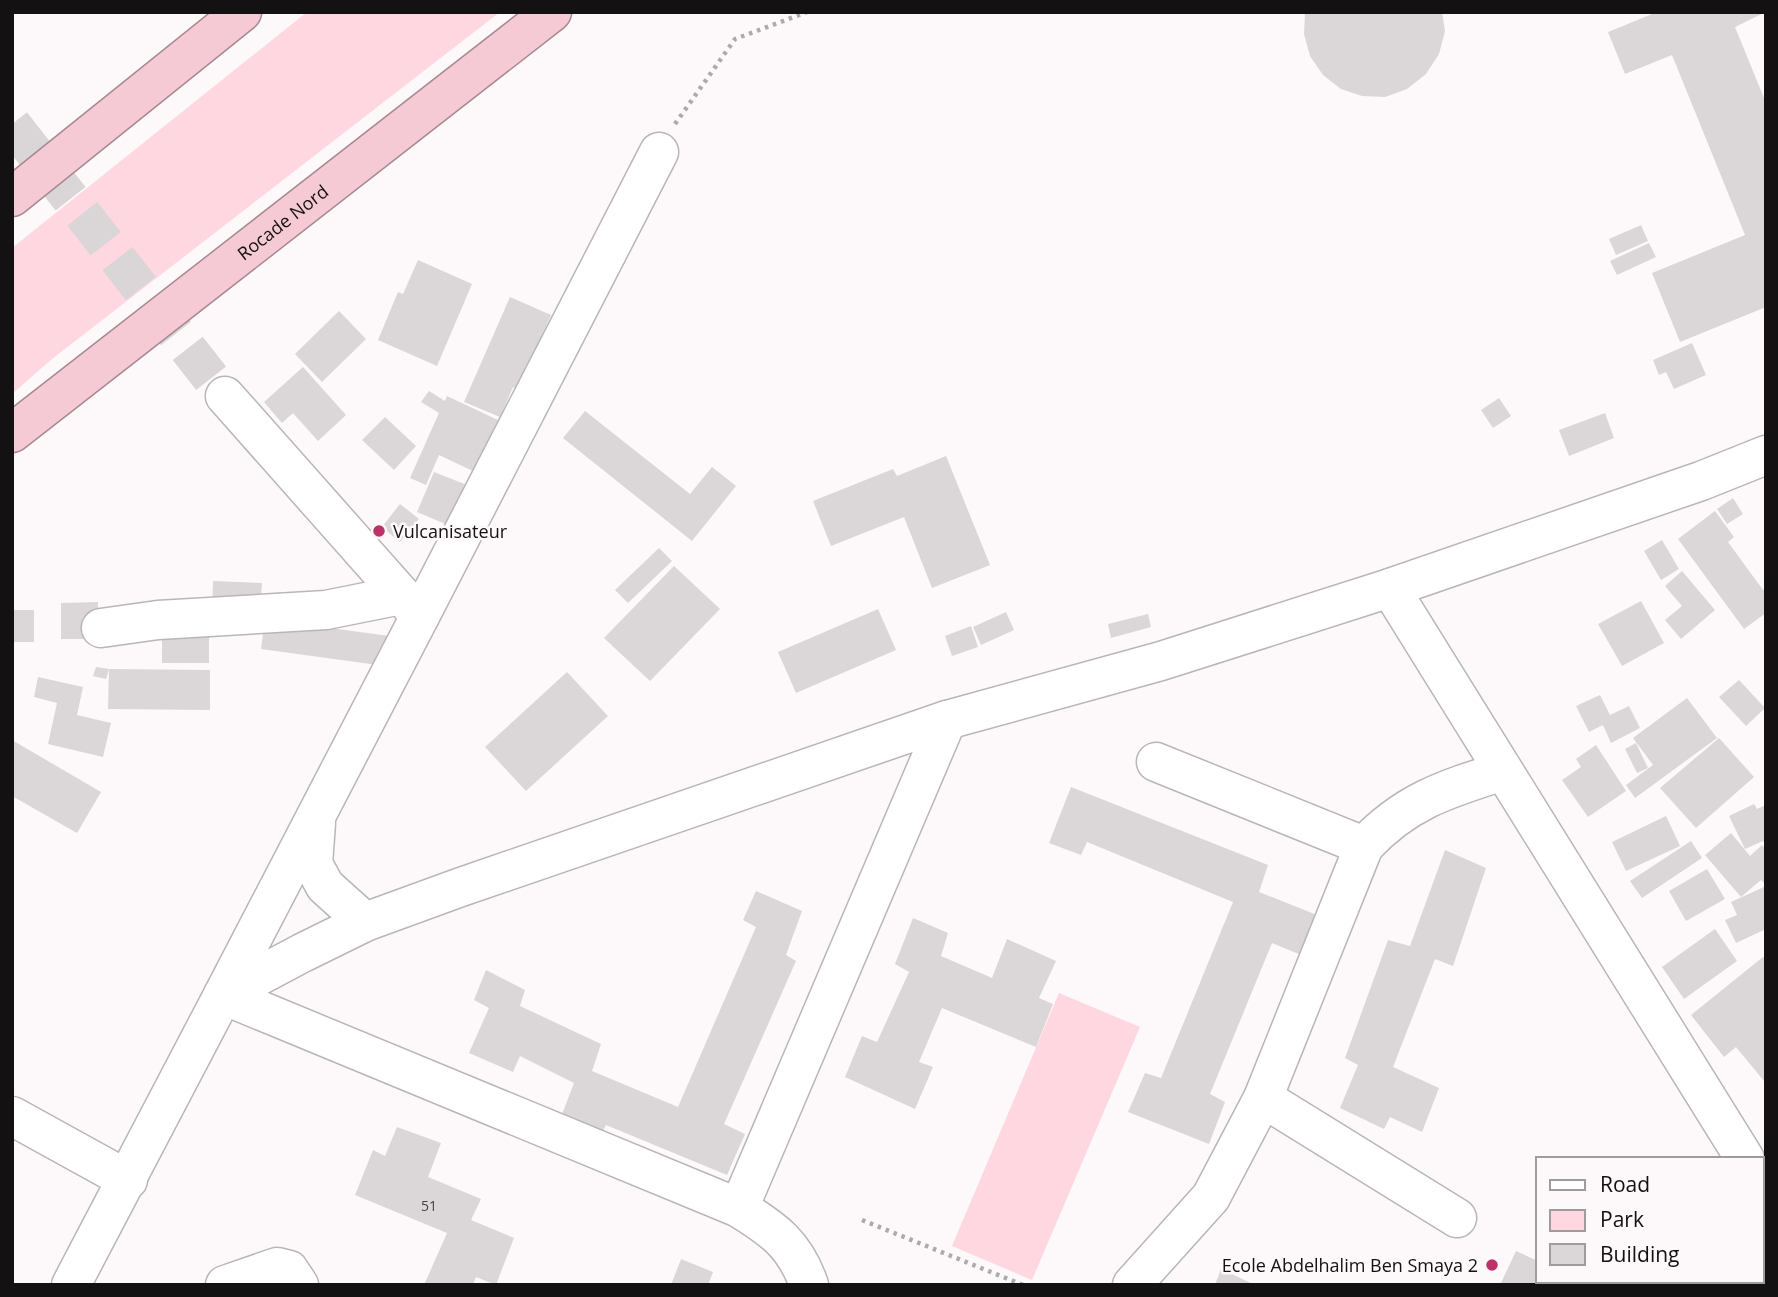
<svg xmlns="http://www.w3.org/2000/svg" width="1778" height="1297" font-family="'Open Sans',sans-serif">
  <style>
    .green { fill: #fed7e1 }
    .building { fill: #dbd7d8 }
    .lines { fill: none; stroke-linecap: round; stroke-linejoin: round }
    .minor-tunnel { stroke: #dad5d7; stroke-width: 38; stroke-dasharray: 38 19; stroke-linecap: butt }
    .minor-casing { stroke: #bab6b7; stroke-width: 41 }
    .highway-casing { stroke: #a68991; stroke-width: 41 }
    .path { stroke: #aeaaac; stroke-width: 4.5; stroke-dasharray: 3.5 5; stroke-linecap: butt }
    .minor { stroke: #fff; stroke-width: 38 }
    .highway { stroke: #f5cad5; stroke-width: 38 }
    .poi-dot { fill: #bd3269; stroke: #fdf8fa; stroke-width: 2.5 }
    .labels { text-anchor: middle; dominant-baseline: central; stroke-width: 5; stroke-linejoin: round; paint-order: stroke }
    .number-label { font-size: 14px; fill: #454244 }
    .street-label { font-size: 18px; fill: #131112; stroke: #fdf8fa }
    .poi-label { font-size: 18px; fill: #131112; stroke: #fdf8fa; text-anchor: start }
  </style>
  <rect width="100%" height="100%" fill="#fdf8fa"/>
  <g class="green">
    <path d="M307 12H500L52 359 12 394V248Z"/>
    <path d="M1059 993 1140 1027 1032 1280 952 1246Z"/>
  </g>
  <g class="building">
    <path d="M1305 12H1442L1445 31 1439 54 1426 74 1407 89 1385 97 1362 96 1341 89 1323 75 1310 56 1304 34Z"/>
    <path d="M1657 12H1766L1735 27 1766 103V307L1680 342 1652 273 1745 235 1672 55 1625 74 1608 32Z"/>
    <path d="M1641 225 1648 241 1616 255 1609 239Z"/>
    <path d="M1649 243 1656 257 1617 275 1610 261Z"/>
    <path d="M418 260 472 284 437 366 378 340 398 292 403 294Z"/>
    <path d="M510 297 551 315 518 389 513 387 500 417 464 402Z"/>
    <path d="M339 311 366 339 322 382 295 354Z"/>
    <path d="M1692 343 1706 375 1674 389 1666 372 1659 375 1653 360Z"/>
    <path d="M303 367 346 415 318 441 293 413 282 423 264 402Z"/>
    <path d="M429 391 445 401 447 396 498 420 475 472 439 455 426 485 410 478 439 413 421 402Z"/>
    <path d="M1499 398 1511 416 1493 428 1481 410Z"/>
    <path d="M585 411 690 494 712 467 736 486 692 541 563 438Z"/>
    <path d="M1605 413 1614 438 1569 456 1559 430Z"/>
    <path d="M385 417 416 446 394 470 362 440Z"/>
    <path d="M946 456 990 565 932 588 904 517 831 546 813 501 893 469 897 476Z"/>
    <path d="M434 472 467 485 450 526 417 512Z"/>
    <path d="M1733 498 1743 514 1727 524 1717 509Z"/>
    <path d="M400 504 419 519 400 542 382 527Z"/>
    <path d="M1715 511 1734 537 1728 542 1763 590 1766 588V613L1744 629 1678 539Z"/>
    <path d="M1662 540 1679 569 1661 580 1644 551Z"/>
    <path d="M659 548 672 561 628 603 615 590Z"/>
    <path d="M674 566 720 609 650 681 604 638Z"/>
    <path d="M1682 571 1715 610 1681 639 1665 620 1682 606 1665 586Z"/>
    <path d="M213 581 262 583 260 609 212 608Z"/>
    <path d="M1641 601 1664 643 1622 666 1598 624Z"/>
    <path d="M98 602V639H61V603Z"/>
    <path d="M878 609 896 650 796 693 778 652Z"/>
    <rect x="12" y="610" width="22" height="32"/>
    <path d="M1006 612 1014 630 981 645 973 627Z"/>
    <path d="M1148 614 1151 627 1111 638 1108 624Z"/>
    <path d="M265 619 389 636 385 666 261 649Z"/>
    <rect x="162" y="624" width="47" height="39"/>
    <path d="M971 626 978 647 952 656 945 636Z"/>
    <path d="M96 667 109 669 106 679 93 676Z"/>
    <path d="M109 669 210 670V710L108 709Z"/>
    <path d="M567 672 608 716 526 791 485 747Z"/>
    <path d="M38 677 83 687 77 715 111 723 103 757 48 744 57 703 34 697Z"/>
    <path d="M1739 680 1765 708 1746 726 1719 697Z"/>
    <path d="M1600 695 1610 715 1629 706 1640 728 1611 743 1603 725 1589 732 1576 706Z"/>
    <path d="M1687 698 1717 738 1635 798 1626 785 1653 765 1633 738Z"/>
    <path d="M1719 738 1754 777 1696 828 1660 788Z"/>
    <path d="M12 740 101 792 77 833 12 796Z"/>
    <path d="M1636 743 1648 768 1637 773 1625 749Z"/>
    <path d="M1596 745 1626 791 1588 817 1562 780 1581 767 1576 759Z"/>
    <path d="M1071 787 1268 865 1259 892 1317 915 1301 955 1272 943 1210 1094 1225 1102 1209 1144 1128 1112 1145 1073 1161 1078 1233 902 1087 842 1081 855 1049 843Z"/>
    <path d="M1754 804 1757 809 1766 805V846L1763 841 1745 849 1729 816Z"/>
    <path d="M1666 816 1680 846 1626 871 1612 842Z"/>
    <path d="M1731 833 1750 856 1762 845 1766 850V885L1761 880 1741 897 1705 855Z"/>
    <path d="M1691 841 1702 858 1642 898 1630 881Z"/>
    <path d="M1445 850 1486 868 1453 966 1435 959 1393 1067 1439 1088 1422 1132 1390 1117 1384 1129 1340 1108 1358 1065 1345 1058 1388 940 1410 946Z"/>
    <path d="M1707 869 1725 899 1686 921 1669 891Z"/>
    <path d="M1766 886V929L1736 943 1725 920 1737 915 1731 902Z"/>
    <path d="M756 891 802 911 786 955 796 961 724 1124 745 1134 727 1175 606 1125 599 1138 559 1122 574 1083 520 1056 513 1072 469 1053 489 1008 474 1000 486 970 525 990 520 1006 601 1044 592 1071 678 1107 756 927 743 920Z"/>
    <path d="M913 918 948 933 941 956 992 978 1007 939 1056 961 1039 998 1053 1004 1036 1047 942 1008 919 1062 933 1067 915 1109 845 1077 862 1036 877 1042 909 972 895 964Z"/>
    <path d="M1715 929 1737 961 1684 999 1662 967Z"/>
    <path d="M1763 957 1766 960 1764 1081 1736 1047 1724 1057 1691 1015Z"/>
    <path d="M397 1127 441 1143 428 1177 481 1199 471 1220 514 1238 496 1285 476 1277 473 1285H424L447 1233 355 1195 373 1150 385 1156Z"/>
    <path d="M1516 1251 1538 1261V1281H1585L1587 1285H1500Z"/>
    <path d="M681 1259 713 1272 708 1285H671Z"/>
    <path d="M1221 1269 1255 1285H1215Z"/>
  </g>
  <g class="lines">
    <path class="minor-tunnel" d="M12 124 225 396"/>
    <g class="minor-casing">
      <g id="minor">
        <path d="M225 396 420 616 223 995 739 1208C773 1229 795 1244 809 1285"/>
        <path d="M1390 588 1745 1159"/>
        <path d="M420 616 659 152"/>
        <path d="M101 628 158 620 326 610 401 595"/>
        <path d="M1156 762 1364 846"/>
        <path d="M316 823 313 864 325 886 365 922"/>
        <path d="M1263 1098 1457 1218"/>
        <path d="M12 1116 128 1180"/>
        <path d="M1762 1187 1766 1192"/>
        <path d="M739 1208 947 720"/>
        <path d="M71 1285 223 995 302 953 365 922 461 887 947 720 1161 661 1390 588 1701 481 1766 455"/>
        <path d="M225 1285 277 1267 289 1270 299 1285"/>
        <path d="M1132 1285 1211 1197 1263 1098 1364 846C1406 801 1446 789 1503 771"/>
      </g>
    </g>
    <g class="highway-casing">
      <g id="highway">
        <path d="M12 197 242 12"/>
        <path id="s1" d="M12 433 552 12"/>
      </g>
    </g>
    <g class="path">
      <path d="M675 124 735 39 807 12"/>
      <path d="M862 1220 1023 1285"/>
    </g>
    <use href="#minor" class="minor"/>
    <use href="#highway" class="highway"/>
  </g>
  <g class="poi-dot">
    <circle cx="379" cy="531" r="7"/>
    <circle cx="1492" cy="1265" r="7"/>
  </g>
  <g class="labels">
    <g class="number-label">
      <text x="429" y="1205">51</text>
    </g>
    <g class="street-label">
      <text stroke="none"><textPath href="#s1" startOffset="343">Rocade Nord</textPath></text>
    </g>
    <g class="poi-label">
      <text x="393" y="531">Vulcanisateur</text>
      <text x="1478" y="1265" text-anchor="end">Ecole Abdelhalim Ben Smaya 2</text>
    </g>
  </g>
  <rect width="1778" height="1297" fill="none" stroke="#131112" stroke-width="28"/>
  <rect x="1536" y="1157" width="228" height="126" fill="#fdf8fa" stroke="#9f9c9d" stroke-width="2"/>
  <rect x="1550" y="1180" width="35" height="10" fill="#ffffff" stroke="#9f9c9d" stroke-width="2"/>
  <text x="1600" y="1192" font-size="21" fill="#131112">Road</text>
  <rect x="1550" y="1210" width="35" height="21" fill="#fed7e1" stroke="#9f9c9d" stroke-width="2"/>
  <text x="1600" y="1227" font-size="21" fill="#131112">Park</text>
  <rect x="1550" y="1244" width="35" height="21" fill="#dbd7d8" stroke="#9f9c9d" stroke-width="2"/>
  <text x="1600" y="1262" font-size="21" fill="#131112">Building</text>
</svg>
